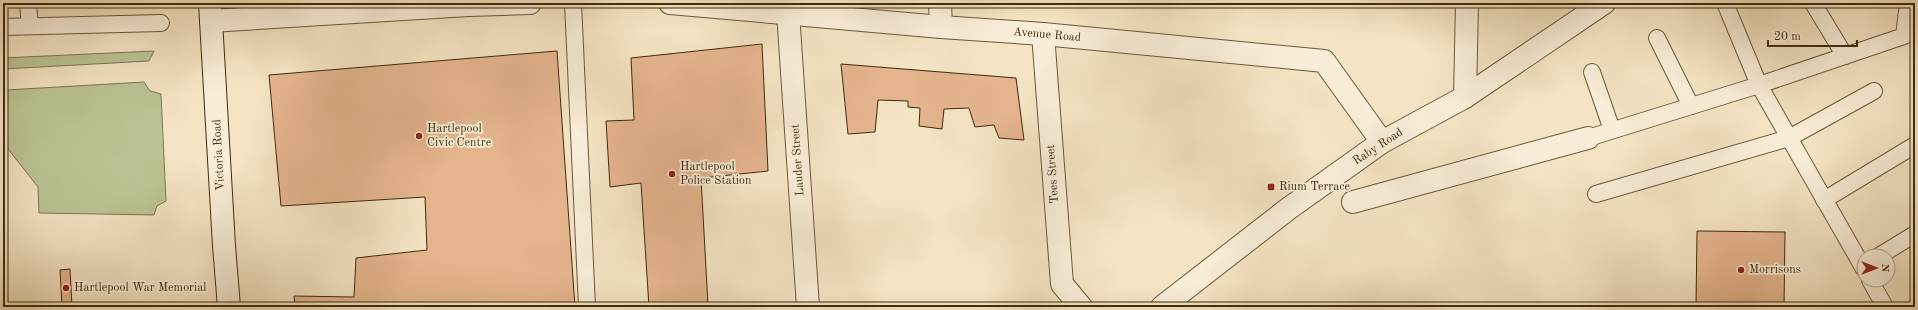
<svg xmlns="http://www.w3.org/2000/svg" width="1918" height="310" font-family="'Old Standard TT',serif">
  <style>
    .green { fill: #bbc494; stroke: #7e7750 }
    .building { fill: #e5b58d; stroke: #412a0b }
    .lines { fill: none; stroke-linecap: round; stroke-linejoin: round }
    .lane-casing { stroke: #6e5839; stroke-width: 18 }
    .street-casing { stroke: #6e5839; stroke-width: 24 }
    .secondary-casing { stroke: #412a0b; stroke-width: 24 }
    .lane { stroke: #f8edd8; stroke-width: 16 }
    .street { stroke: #f8edd8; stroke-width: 22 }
    .secondary { stroke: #f8edd8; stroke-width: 22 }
    .poi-dot { fill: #8f2418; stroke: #f8edd8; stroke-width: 1.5 }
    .labels { text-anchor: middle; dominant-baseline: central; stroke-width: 3.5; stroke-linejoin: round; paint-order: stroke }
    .street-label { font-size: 12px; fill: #412a0b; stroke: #f8edd8 }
    .poi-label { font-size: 12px; fill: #412a0b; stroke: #f8edd8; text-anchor: start }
  </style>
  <rect width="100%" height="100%" fill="#f4e4c3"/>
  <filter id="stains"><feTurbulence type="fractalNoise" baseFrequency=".005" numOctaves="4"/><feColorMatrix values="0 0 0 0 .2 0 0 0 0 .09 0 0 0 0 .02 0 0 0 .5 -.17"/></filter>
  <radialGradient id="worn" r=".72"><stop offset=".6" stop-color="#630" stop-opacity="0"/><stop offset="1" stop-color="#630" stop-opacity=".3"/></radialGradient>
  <g class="green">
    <path d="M154 51 149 61 3 69V58Z"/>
    <path d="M144 82 150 91 161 94 166 201 157 206 154 215 39 213 38 187 4 144 6 90Z"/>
  </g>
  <g class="building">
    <path d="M762 44 768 171 701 178 708 305 688 307H649L641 183 610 187 606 121 634 120 631 58Z"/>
    <path d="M557 51 575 307H295L294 296 354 297 356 258 427 250 425 197 281 206 269 75Z"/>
    <path d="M841 64 1016 78 1024 140 999 138 994 125 975 127 969 108 944 109 942 129 919 126 920 108 908 107V101L878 100 875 132 848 134Z"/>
    <path d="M1697 231 1785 232 1784 307H1696Z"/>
    <path d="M70 269 72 307H62L60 270Z"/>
  </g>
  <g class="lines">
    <g class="lane-casing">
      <g id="lane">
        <path d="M28 3 30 26"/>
        <path d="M573 3 587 307"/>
        <path d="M1725 3 1759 85 1864 269"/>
        <path d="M1813 3 1845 56"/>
        <path d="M3 27 161 23"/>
        <path d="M1657 38 1691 106"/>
        <path d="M1592 72 1612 130"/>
        <path d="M1588 138 1759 85 1904 36 1908 3"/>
        <path d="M1596 194 1789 138 1874 91"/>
        <path d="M1824 200 1915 145"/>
        <path d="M1879 256 1915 234"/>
        <path d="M1870 280 1885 307"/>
      </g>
    </g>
    <g class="street-casing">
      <g id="street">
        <path d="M670 3 941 27 1043 34 1324 61 1382 142"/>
        <path d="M940 3 941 27"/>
        <path d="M788 13 808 307"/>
        <path d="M211 21 468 5 530 3"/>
        <path d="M1043 34 1062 284 1081 307"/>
        <path d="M1465 97 1467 3"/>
        <path d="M1353 202 1588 138"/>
        <path d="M1162 307 1288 209 1382 142 1465 97 1604 3"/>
      </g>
    </g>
    <g class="secondary-casing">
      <path id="secondary" d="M210 3 224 246 229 307"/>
    </g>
    <use href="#lane" class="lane"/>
    <use href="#street" class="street"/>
    <use href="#secondary" class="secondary"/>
  </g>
  <g class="poi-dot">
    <circle cx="419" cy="136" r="4"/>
    <circle cx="672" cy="174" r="4"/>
    <rect x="1267" y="183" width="8" height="8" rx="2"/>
    <circle cx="1741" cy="270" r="4"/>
    <circle cx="66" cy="288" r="4"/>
  </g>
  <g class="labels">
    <g class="street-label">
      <text transform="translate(1047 35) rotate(5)">Avenue Road</text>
      <text transform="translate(1378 147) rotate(-33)">Raby Road</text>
      <text transform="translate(219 155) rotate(-93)">Victoria Road</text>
      <text transform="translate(798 160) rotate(-94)">Lauder Street</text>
      <text transform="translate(1053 174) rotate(-94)">Tees Street</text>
    </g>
    <g class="poi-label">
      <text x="427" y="129">Hartlepool<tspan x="427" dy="14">Civic Centre</tspan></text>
      <text x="680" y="167">Hartlepool<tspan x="680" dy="14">Police Station</tspan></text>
      <text x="1279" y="187">Rium Terrace</text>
      <text x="1749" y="270">Morrisons</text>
      <text x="74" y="288">Hartlepool War Memorial</text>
    </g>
  </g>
  <rect width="1918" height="310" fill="none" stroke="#f4e4c3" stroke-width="16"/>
  <rect x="4" y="4" width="1910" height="302" fill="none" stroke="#412a0b" stroke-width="2"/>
  <rect x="8" y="8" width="1902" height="294" fill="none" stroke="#412a0b"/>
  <g transform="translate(1876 268) rotate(90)"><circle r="19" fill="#f8edd8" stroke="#af9f86"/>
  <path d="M0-3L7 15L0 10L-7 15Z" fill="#8f2418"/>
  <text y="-6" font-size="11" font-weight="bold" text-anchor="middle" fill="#412a0b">N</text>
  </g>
  <path d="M1768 40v6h89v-6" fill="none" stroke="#412a0b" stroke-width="2"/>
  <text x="1774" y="40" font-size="12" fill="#412a0b" stroke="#f8edd8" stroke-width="3" paint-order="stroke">20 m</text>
  <rect width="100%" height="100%" filter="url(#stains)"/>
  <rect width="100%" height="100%" fill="url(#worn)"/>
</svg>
